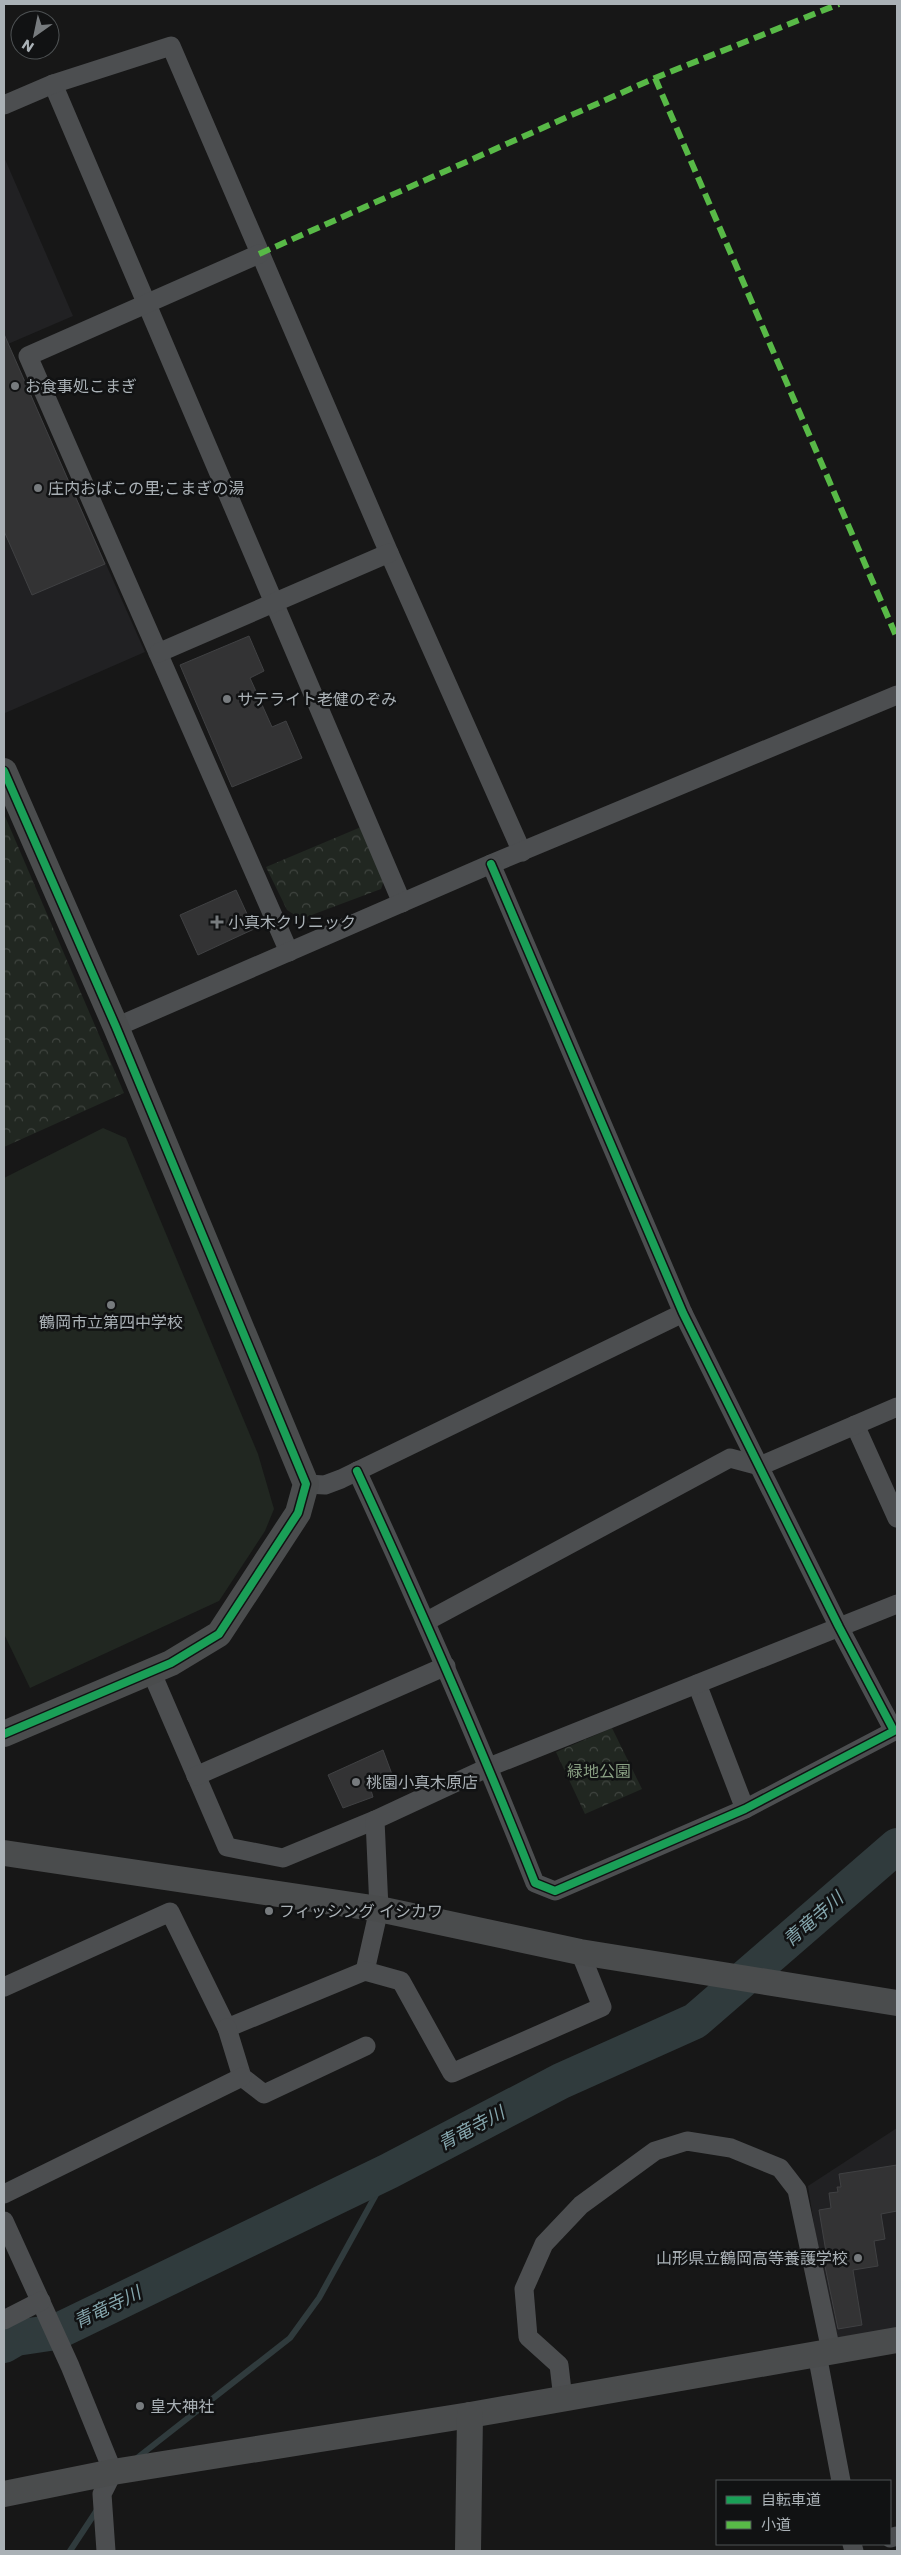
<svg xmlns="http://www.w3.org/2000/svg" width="901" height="2555" font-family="Poppins,'Noto Sans JP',sans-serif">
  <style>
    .built { fill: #212123 }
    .forest { fill: url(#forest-crowns) }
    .garden { fill: #212721 }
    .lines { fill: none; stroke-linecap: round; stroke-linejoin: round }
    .stream { stroke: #303b3d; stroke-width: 6 }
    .river { stroke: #303b3d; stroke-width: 36 }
    .building { fill: #333334; stroke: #404143 }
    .street { stroke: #4c4e50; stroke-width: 19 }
    .secondary { stroke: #4a4c4d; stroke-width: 26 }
    .quiet { stroke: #58b947; stroke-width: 6; stroke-dasharray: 12 6; stroke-linecap: butt }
    .cycleway-casing { stroke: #111213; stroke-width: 11 }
    .cycleway { stroke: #1a9f57; stroke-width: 8 }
    .poi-dot { fill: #777b7e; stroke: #111213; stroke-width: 2 }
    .labels { text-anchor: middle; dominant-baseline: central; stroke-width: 5; stroke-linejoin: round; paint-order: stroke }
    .poi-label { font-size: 16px; fill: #aab1b6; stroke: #111213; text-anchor: start }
    .park-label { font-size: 16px; fill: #899f83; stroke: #111213 }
    .water-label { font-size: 18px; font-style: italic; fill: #85a6ad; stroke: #111213 }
  </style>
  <defs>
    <pattern id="forest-crowns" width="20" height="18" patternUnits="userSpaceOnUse" patternTransform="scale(1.25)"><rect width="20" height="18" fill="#212721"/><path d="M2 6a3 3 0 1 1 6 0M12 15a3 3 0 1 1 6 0" fill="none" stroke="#3f443f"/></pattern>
  </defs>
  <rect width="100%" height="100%" fill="#171717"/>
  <g class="built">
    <path d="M4 157 73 316 8 344 145 652 5 713Z"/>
    <path d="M897 2128V2330L832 2341 808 2186Z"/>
  </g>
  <g class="forest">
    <path d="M4 814 124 1093 4 1147Z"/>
    <path d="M361 827 385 878 381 889 301 919 287 910 266 867Z"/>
    <path d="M612 1728 642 1789 585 1814 556 1752Z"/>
  </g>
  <path class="garden" d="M103 1128 126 1138 258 1454 274 1509 265 1531 219 1601 30 1688 4 1634V1178Z"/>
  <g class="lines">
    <g class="stream">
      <path d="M137 2458 290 2338 319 2298 389 2171"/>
      <path d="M70 2551 99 2507"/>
    </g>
    <path class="river" d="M4 2345 16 2338 56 2332 389 2171 561 2081 695 2021 897 1846"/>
  </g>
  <g class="building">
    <path d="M4 334 105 564 32 595 4 531Z"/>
    <path d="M249 636 264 671 250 678 272 727 286 721 302 758 232 787 180 665Z"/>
    <path d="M236 890 254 929 198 955 180 915Z"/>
    <path d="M383 1750 393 1777 370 1787 373 1797 343 1808 328 1775Z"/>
    <path d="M897 2165V2211L881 2214 885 2239 874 2241 878 2266 853 2270 862 2325 838 2329 822 2252H826L819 2210 831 2208 829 2193 838 2192 837 2187H841L839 2174Z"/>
  </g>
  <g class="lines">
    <g class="street">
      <path d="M53 84 402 903"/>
      <path d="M4 105 53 84 171 46 389 553 522 852"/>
      <path d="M259 254 28 356 289 952"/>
      <path d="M158 653 389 553"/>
      <path d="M116 1027 491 864 897 695"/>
      <path d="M855 1425 897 1518"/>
      <path d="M357 1471C420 1607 480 1744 535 1883L555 1891 745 1809 894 1731 839 1627 683 1313 491 864"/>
      <path d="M306 1484 325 1485 341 1479 683 1313"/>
      <path d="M427 1621 730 1458 760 1466 897 1407"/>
      <path d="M151 1671 227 1847 283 1858 375 1820"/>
      <path d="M697 1684 745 1809"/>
      <path d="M196 1776 446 1666"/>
      <path d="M365 1971 379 1909 375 1820 489 1767 897 1604"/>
      <path d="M4 1987 170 1912 227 2028 365 1971 401 1981 452 2073 602 2007 580 1952"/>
      <path d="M227 2028 242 2077 264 2094 366 2046"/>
      <path d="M4 2194 242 2077"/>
      <path d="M4 2221 70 2366 113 2472 102 2494 106 2551"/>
      <path d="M4 2320 41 2301"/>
      <path d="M817 2354 841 2481"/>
      <path d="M563 2399 559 2365 528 2337 524 2289 544 2244 581 2205 655 2151 687 2141 731 2148 780 2168 797 2190 831 2351"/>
      <path d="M890 2538 897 2536"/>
      <path d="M852 2544 854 2551"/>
    </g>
    <g class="secondary">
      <path d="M4 771 116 1027 306 1484 298 1513 219 1634 171 1663 4 1734"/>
      <path d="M4 1853 379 1909 580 1952 897 2003"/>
      <path d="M4 2494 113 2472 470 2415 897 2340"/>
      <path d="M468 2551 470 2415"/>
    </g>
    <g class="quiet">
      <path d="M655 78 897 638"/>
      <path d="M259 254 655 78 839 4"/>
    </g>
    <g class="cycleway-casing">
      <g id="cycleway">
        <path d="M4 771 116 1027 306 1484 298 1513 219 1634 171 1663 4 1734"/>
        <path d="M357 1471C420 1607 480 1744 535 1883L555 1891 745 1809 894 1731 839 1627 683 1313 491 864"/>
      </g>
    </g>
    <use href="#cycleway" class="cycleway"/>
  </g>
  <g class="poi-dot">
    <circle cx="15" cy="386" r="5"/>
    <circle cx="38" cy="488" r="5"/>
    <circle cx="227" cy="699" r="5"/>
    <path d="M214.5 914.5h5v5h5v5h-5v5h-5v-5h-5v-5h5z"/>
    <circle cx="111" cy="1305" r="5"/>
    <circle cx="356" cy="1782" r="5"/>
    <circle cx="269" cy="1911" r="5"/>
    <circle cx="858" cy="2258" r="5"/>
    <circle cx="140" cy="2406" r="5"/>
  </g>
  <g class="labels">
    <g class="poi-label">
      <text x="25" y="386">お食事処こまぎ</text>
      <text x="48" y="488">庄内おばこの里;こまぎの湯</text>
      <text x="237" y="699">サテライト老健のぞみ</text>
      <text x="228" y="922">小真木クリニック</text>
      <text x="111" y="1322" text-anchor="middle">鶴岡市立第四中学校</text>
      <text x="366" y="1782">桃園小真木原店</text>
      <text x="279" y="1911">フィッシング イシカワ</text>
      <text x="848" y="2258" text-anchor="end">山形県立鶴岡高等養護学校</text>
      <text x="150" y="2406">皇大神社</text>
    </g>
    <g class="park-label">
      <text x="599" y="1771">緑地公園</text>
    </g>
    <g class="water-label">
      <text transform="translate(813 1919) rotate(-41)">青竜寺川</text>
      <text transform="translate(471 2128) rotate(-28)">青竜寺川</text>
      <text transform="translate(107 2307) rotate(-26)">青竜寺川</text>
    </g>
  </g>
  <rect width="901" height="2555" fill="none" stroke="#aab1b6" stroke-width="10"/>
  <rect x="716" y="2480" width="175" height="65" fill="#111213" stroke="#4e5254"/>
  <rect x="726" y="2496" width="25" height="8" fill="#1a9f57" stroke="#4e5254"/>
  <text x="761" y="2505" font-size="15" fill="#aab1b6">自転車道</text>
  <rect x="726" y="2521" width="25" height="8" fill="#58b947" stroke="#4e5254"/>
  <text x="761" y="2530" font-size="15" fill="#aab1b6">小道</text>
  <g transform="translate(35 35) rotate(213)"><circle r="24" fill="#111213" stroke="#4e5254"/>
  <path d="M0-4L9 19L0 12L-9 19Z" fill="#777b7e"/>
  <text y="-8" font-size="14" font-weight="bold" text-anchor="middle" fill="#aab1b6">N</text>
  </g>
</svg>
